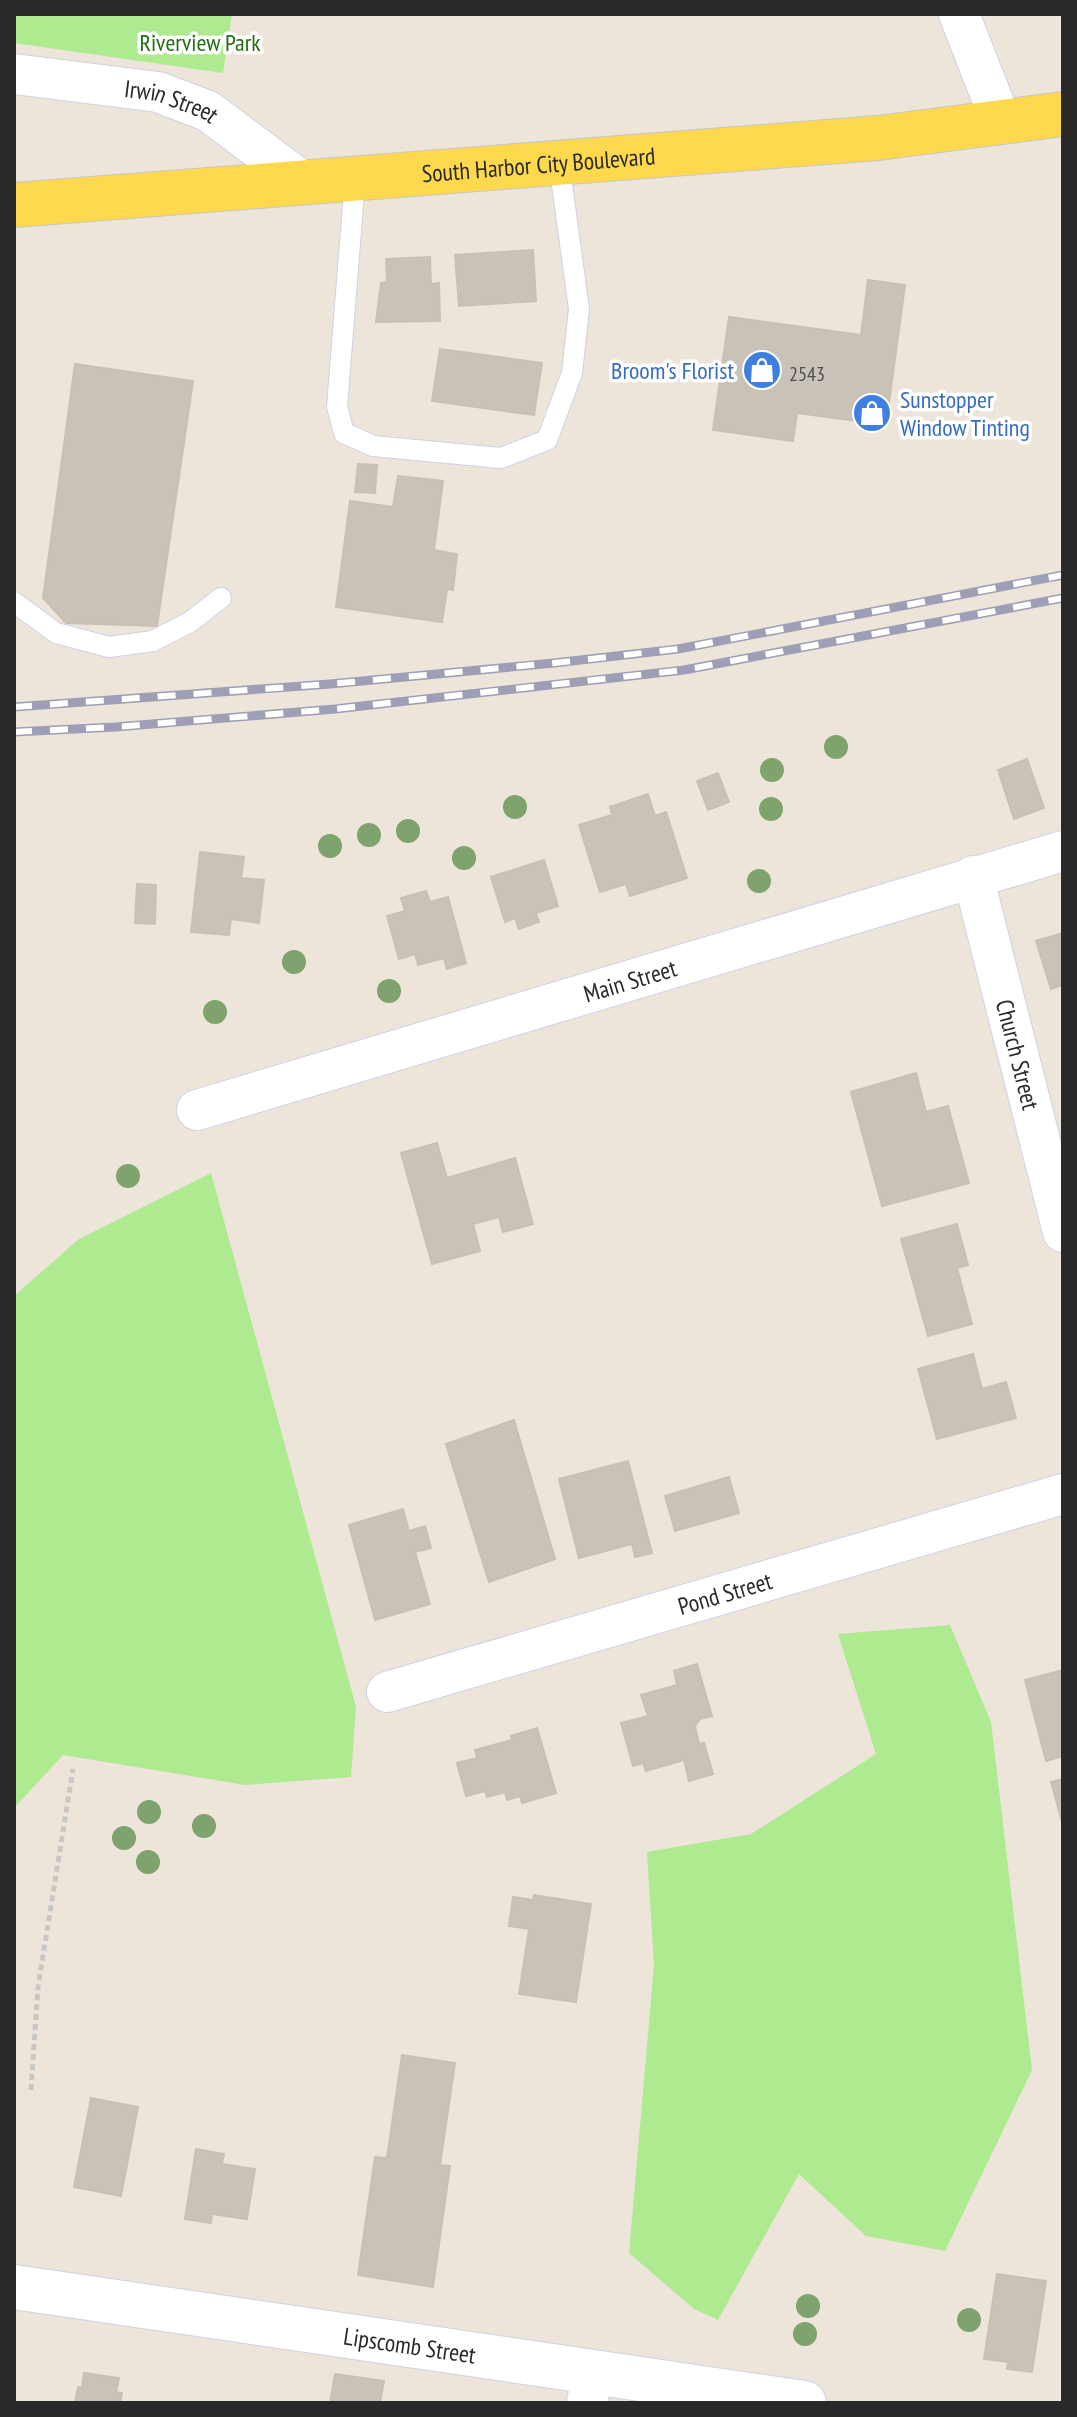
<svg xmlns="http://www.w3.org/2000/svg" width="1077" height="2417" font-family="'PT Sans Narrow',sans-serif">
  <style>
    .green { fill: #adea90 }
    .building { fill: #c8c2b9; stroke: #c8c1b3; stroke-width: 2 }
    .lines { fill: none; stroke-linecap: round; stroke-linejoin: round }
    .lane-casing { stroke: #ced2e4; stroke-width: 22 }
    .street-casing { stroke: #ced2e4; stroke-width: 42 }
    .secondary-casing { stroke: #ced2e4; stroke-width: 46 }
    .primary-casing { stroke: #c7c7c7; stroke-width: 46 }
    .path { stroke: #c7c7c7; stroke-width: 5; stroke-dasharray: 6 4; stroke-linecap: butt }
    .lane { stroke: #fff; stroke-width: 20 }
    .street { stroke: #fff; stroke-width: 40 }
    .secondary { stroke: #fff; stroke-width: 44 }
    .primary { stroke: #ffd94d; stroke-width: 44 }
    .rail-casing { stroke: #9c9fb6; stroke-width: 9 }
    .rail { stroke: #fff; stroke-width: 6; stroke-dasharray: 18; stroke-linecap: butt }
    .tree { fill: #7ea36c }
    .labels { text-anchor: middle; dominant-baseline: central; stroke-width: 7; stroke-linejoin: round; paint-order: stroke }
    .number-label { font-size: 20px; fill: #514f4d }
    .park-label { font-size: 24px; fill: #236d12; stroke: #fff }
    .street-label { font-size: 24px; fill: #292929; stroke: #fff }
    .shop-label { font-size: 24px; fill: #366cbe; stroke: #fff; text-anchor: end }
  </style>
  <rect width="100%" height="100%" fill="#ede5d9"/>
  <g class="green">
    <path d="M14 14H232L223 73 14 43Z"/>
    <path d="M211 1173 356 1707 351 1777 245 1785 63 1755 14 1808V1296L79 1239Z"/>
    <path d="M950 1625 991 1722 1032 2070 945 2251 866 2236 799 2174 718 2320 694 2309 629 2253 654 1965 647 1852 751 1834 876 1754 838 1634Z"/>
  </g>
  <g class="building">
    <path d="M533 250 536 301 459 306 455 255Z"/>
    <path d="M430 257 431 284 439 283 440 321 376 322 381 283 387 282 386 259Z"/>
    <path d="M868 280 905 285 886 425 797 413 793 441 713 430 729 317 861 335Z"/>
    <path d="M440 349 542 363 534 415 432 401Z"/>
    <path d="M75 364 193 381 157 626 66 623 43 598Z"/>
    <path d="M358 464 377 465 375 493 355 492Z"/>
    <path d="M398 476 443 481 434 550 457 554 453 590 447 589 442 622 336 607 350 501 393 507Z"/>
    <path d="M1027 759 1044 808 1014 819 998 770Z"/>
    <path d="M718 773 729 802 708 810 697 781Z"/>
    <path d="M648 794 655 816 666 812 687 878 630 896 626 884 600 892 579 825 612 815 610 807Z"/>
    <path d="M200 852 244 857 241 878 264 880 259 923 231 919 229 935 191 932Z"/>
    <path d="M544 860 558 906 536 913 539 922 519 929 515 918 505 922 491 877Z"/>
    <path d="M137 884 156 885 155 924 135 923Z"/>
    <path d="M426 891 430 902 448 897 466 963 447 969 444 958 418 965 415 954 399 959 387 916 405 911 401 898Z"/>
    <path d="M1063 933V985L1051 989 1036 941Z"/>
    <path d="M916 1073 926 1112 948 1106 969 1183 882 1206 851 1092Z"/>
    <path d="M437 1143 447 1178 515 1158 533 1224 503 1232 499 1217 473 1224 480 1251 432 1264 401 1153Z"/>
    <path d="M957 1224 968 1265 957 1268 972 1324 928 1336 901 1239Z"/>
    <path d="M973 1354 982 1389 1006 1382 1016 1418 937 1439 918 1369Z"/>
    <path d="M514 1420 555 1559 489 1582 446 1444Z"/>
    <path d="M628 1461 652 1553 635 1557 632 1544 579 1558 559 1479Z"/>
    <path d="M729 1477 739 1513 675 1531 665 1496Z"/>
    <path d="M403 1509 409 1531 425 1526 431 1548 415 1552 430 1604 375 1620 349 1525Z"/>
    <path d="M697 1664 712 1716 700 1719 695 1726 699 1744 704 1743 713 1774 689 1781 684 1760 646 1771 643 1763 633 1766 621 1723 648 1716 641 1695 677 1685 674 1671Z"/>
    <path d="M1063 1670V1756L1046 1761 1025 1680Z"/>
    <path d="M537 1728 556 1793 522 1803 520 1796 507 1800 505 1792 487 1797 485 1791 466 1796 457 1763 477 1758 475 1750 512 1740 511 1736Z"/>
    <path d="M1063 1779V1825L1051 1782Z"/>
    <path d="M534 1895 591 1904 576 2002 519 1994 529 1929 509 1926 513 1897 533 1900Z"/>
    <path d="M402 2055 455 2063 440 2165 450 2166 433 2287 358 2275 375 2157 387 2158Z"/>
    <path d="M91 2098 138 2107 121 2196 74 2187Z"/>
    <path d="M196 2149 224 2154 222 2164 255 2169 247 2219 212 2214 211 2223 185 2219Z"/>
    <path d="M997 2274 1046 2281 1032 2372 1007 2369 1008 2362 984 2359Z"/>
    <path d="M84 2373 119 2378 116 2392 122 2393 120 2403H75L78 2387 82 2388Z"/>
    <path d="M335 2374 384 2381 380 2403H330Z"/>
  </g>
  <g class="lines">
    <g class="lane-casing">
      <g id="lane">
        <path d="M355 180 337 407 344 433 373 446 501 458 547 440 572 373 579 309 559 163"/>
        <path d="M14 602 56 633 109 647 153 641 190 622 221 598"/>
      </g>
    </g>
    <g class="street-casing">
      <g id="street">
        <path d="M959 14 1002 124"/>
        <path id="s1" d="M14 74 158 92 208 111 304 183"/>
        <path id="s2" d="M973 876 1063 1232"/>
        <path id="s3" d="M197 1110 1063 851"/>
        <path id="s4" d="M387 1692 1063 1494"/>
        <path d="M587 2403 592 2374"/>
      </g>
    </g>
    <g class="secondary-casing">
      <g id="secondary">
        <path id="s5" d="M14 2287 804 2403"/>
      </g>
    </g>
    <g class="primary-casing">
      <g id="primary">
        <path id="s6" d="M14 205 878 138 1063 114"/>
      </g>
    </g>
    <path class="path" d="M31 2090 38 1987 73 1769"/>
    <use href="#lane" class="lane"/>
    <use href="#street" class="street"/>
    <use href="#secondary" class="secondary"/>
    <use href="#primary" class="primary"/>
    <g class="rail-casing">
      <g id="rail">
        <path d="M14 707 330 684 554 663 678 649 1063 575"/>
        <path d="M14 732 115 727 335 709 684 670 1063 598"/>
      </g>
    </g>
    <use href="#rail" class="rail"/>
  </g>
  <g class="tree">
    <circle cx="836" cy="747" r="12"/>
    <circle cx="772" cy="770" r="12"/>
    <circle cx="515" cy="807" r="12"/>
    <circle cx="771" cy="809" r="12"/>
    <circle cx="408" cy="831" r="12"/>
    <circle cx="369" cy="835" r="12"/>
    <circle cx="330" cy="846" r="12"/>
    <circle cx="464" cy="858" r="12"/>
    <circle cx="759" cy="881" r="12"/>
    <circle cx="294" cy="962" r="12"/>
    <circle cx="389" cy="991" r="12"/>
    <circle cx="215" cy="1012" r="12"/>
    <circle cx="128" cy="1176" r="12"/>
    <circle cx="149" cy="1812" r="12"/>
    <circle cx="204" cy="1826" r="12"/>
    <circle cx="124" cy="1838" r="12"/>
    <circle cx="148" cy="1862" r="12"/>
    <circle cx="808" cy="2306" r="12"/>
    <circle cx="969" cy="2320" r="12"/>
    <circle cx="805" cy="2334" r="12"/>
  </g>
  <defs>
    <g id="shop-disc" transform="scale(2)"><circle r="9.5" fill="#3f7fe0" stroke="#fff"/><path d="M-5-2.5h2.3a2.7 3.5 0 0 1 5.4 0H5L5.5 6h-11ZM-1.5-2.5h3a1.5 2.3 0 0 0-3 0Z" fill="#fff"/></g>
  </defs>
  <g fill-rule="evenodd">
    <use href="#shop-disc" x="762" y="370"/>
    <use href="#shop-disc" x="872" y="413"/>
  </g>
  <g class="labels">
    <g class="number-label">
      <text x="807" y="374">2543</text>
    </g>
    <g class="park-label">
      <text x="200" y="42">Riverview Park</text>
    </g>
    <g class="street-label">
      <text stroke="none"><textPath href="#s1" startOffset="160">Irwin Street</textPath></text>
      <text stroke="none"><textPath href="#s6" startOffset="526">South Harbor City Boulevard</textPath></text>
      <text stroke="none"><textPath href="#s3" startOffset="452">Main Street</textPath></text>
      <text stroke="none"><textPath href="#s2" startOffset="184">Church Street</textPath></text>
      <text stroke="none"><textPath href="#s4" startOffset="352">Pond Street</textPath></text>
      <text stroke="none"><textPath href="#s5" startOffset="400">Lipscomb Street</textPath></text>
    </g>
    <g class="shop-label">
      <text x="734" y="370">Broom's Florist</text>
      <text x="900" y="399" text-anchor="start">Sunstopper<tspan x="900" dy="28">Window Tinting</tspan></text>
    </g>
  </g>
  <rect width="1077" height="2417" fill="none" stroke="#292929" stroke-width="32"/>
</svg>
